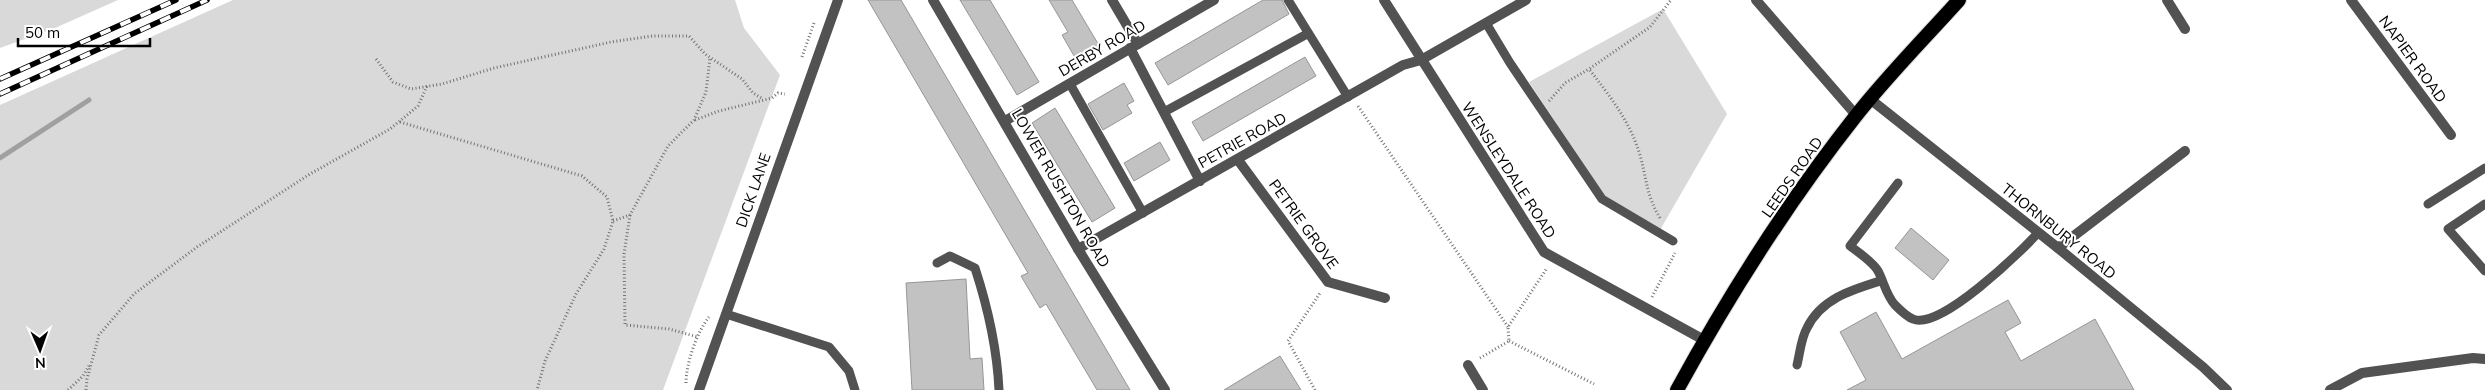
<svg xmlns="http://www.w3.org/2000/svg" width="2485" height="390" font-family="Mulish,sans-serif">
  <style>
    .green { fill: #d9d9d9 }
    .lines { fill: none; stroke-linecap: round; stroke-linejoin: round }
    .stream { stroke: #a0a0a0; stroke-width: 5 }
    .building { fill: #c2c2c2; stroke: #969696 }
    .trunk-casing { stroke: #dbdbdb; stroke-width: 16 }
    .path { stroke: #747474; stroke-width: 3; stroke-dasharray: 1 2.5; stroke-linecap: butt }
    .service { stroke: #525252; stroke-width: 9 }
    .minor { stroke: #525252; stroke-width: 10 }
    .tertiary { stroke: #525252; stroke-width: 10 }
    .trunk { stroke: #000; stroke-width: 14 }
    .rail-casing { stroke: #000; stroke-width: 5.5 }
    .rail { stroke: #fff; stroke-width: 4; stroke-dasharray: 11; stroke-linecap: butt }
    .labels { text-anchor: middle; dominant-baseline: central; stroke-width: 4; stroke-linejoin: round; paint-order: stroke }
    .street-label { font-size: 15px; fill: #000; stroke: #fff }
  </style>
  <rect width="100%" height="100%" fill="#fff"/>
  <g class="green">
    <path d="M0 0H118L55 28 0 48Z"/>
    <path d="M233 0H735L744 28 780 75 663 390H0V105Z"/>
    <path d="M1663 9 1727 114 1660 230 1604 195 1529 82Z"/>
  </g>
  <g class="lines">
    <path class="stream" d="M0 158 89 100"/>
  </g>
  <g class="building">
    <path d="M868 0H901L1130 390H1097L1046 304 1040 308 1021 276 1028 273Z"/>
    <path d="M960 0H990L1039 82 1017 95Z"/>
    <path d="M1049 0H1072L1100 47 1077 61 1062 35 1068 32Z"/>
    <path d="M1263 0H1282L1289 14 1168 85 1155 63Z"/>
    <path d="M1305 57 1316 76 1203 141 1192 122Z"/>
    <path d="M1124 83 1134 101 1127 105 1132 113 1103 130 1088 104Z"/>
    <path d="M1055 108 1115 208 1092 222 1032 123Z"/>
    <path d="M1160 142 1170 160 1134 181 1124 163Z"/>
    <path d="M1911 228 1949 260 1933 280 1895 248Z"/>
    <path d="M966 279 970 359 982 358 984 390H912L906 283Z"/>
    <path d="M2008 300 2021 323 2005 332 2021 361 2095 319 2134 390H1847L1866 380 1840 332 1876 312 1902 359Z"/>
    <path d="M1280 356 1301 390H1224Z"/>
  </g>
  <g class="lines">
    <g class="trunk-casing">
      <path id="trunk" d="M1677 390C1729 295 1788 202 1855 117 1887 76 1924 39 1959 0"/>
    </g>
    <g class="path">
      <path d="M802 57 814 23"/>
      <path d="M376 59 393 82 411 89 442 84 494 68 611 42 652 36H689L705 54 742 79 753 93 763 99"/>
      <path d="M1549 101 1565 83 1589 69"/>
      <path d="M1358 106 1508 327"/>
      <path d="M695 120 719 111 772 98 778 93 785 94"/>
      <path d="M400 122 582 176 607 197 613 221 604 249 576 294 545 361 537 390"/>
      <path d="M630 215 624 254 625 325 669 329 698 337"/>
      <path d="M1660 218C1645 193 1647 177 1639 152 1629 120 1609 95 1589 69L1650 27 1671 0"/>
      <path d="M613 221 630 215 668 146 694 120 706 92 710 58"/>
      <path d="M1652 297 1675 253"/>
      <path d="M1509 341 1594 384"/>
      <path d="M1480 358 1509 341 1508 327 1547 268"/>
      <path d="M686 383C686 363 697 332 709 317"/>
      <path d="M68 390 83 376 90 364"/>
      <path d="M86 390 87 379 99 335 134 294 197 247 310 174 390 129 418 106 427 86"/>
      <path d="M1315 390 1288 341 1320 293"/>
    </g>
    <g class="service">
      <path d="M1288 0 1348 97"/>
      <path d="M1486 23 1510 63 1602 199 1673 241"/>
      <path d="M1070 84 1143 213"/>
      <path d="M1164 112 1307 34"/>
      <path d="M1898 183 1850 246C1858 252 1873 262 1878 271 1884 282 1886 295 1895 305 1899 309 1907 317 1913 319 1940 331 2020 252 2038 233"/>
      <path d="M2428 204 2485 168"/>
      <path d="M2485 204 2448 229 2485 271"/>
      <path d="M937 263 950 256 975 268C988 308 997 347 999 390"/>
      <path d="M726 314 829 347 849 371 855 390"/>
      <path d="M1797 365C1800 353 1801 338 1807 328 1821 299 1851 290 1880 281"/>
    </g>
    <g class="minor">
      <path d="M933 0 1078 249 1165 390"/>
      <path d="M1112 0 1138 44"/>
      <path d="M1384 0 1544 252 1704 340"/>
      <path d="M1756 0 1856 115"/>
      <path d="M2167 0 2185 29"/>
      <path d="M2351 0 2451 135"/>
      <path d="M1130 48 1200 181"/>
      <path d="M1870 99 2058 248 2203 367 2227 390"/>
      <path d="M1005 121 1214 0"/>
      <path d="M1238 160 1328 282 1385 298"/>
      <path d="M2058 248 2185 151"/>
      <path d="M1078 249 1403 65 1421 60 1526 0"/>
      <path d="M1468 365 1483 390"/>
      <path d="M2330 390 2362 373 2473 358 2485 359"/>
    </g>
    <path class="tertiary" d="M699 390 838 0"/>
    <use href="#trunk" class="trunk"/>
    <g class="rail-casing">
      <g id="rail">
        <path d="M0 79 176 0"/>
        <path d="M0 94 207 0"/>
      </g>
    </g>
    <use href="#rail" class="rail"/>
  </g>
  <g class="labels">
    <g class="street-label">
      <text transform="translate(1102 48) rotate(-30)">DERBY ROAD</text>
      <text transform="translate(2413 59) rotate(54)">NAPIER ROAD</text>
      <text transform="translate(1242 140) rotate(-29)">PETRIE ROAD</text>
      <text transform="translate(1509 170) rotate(57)">WENSLEYDALE ROAD</text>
      <text transform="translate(1792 177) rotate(-55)">LEEDS ROAD</text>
      <text transform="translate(1061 188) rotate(60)">LOWER RUSHTON ROAD</text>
      <text transform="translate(753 190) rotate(-71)">DICK LANE</text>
      <text transform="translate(1304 224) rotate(54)">PETRIE GROVE</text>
      <text transform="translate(2059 231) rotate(39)">THORNBURY ROAD</text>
    </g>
  </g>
  <g transform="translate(40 350) rotate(178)" stroke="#ffffff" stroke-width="4" paint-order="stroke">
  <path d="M0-4L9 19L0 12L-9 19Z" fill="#000000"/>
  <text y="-8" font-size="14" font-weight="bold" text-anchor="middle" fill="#000000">N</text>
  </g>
  <path d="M18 38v8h132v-8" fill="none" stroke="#000000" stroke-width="2.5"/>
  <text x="25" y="38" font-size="15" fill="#000000" stroke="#ffffff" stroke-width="4" paint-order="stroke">50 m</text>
</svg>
